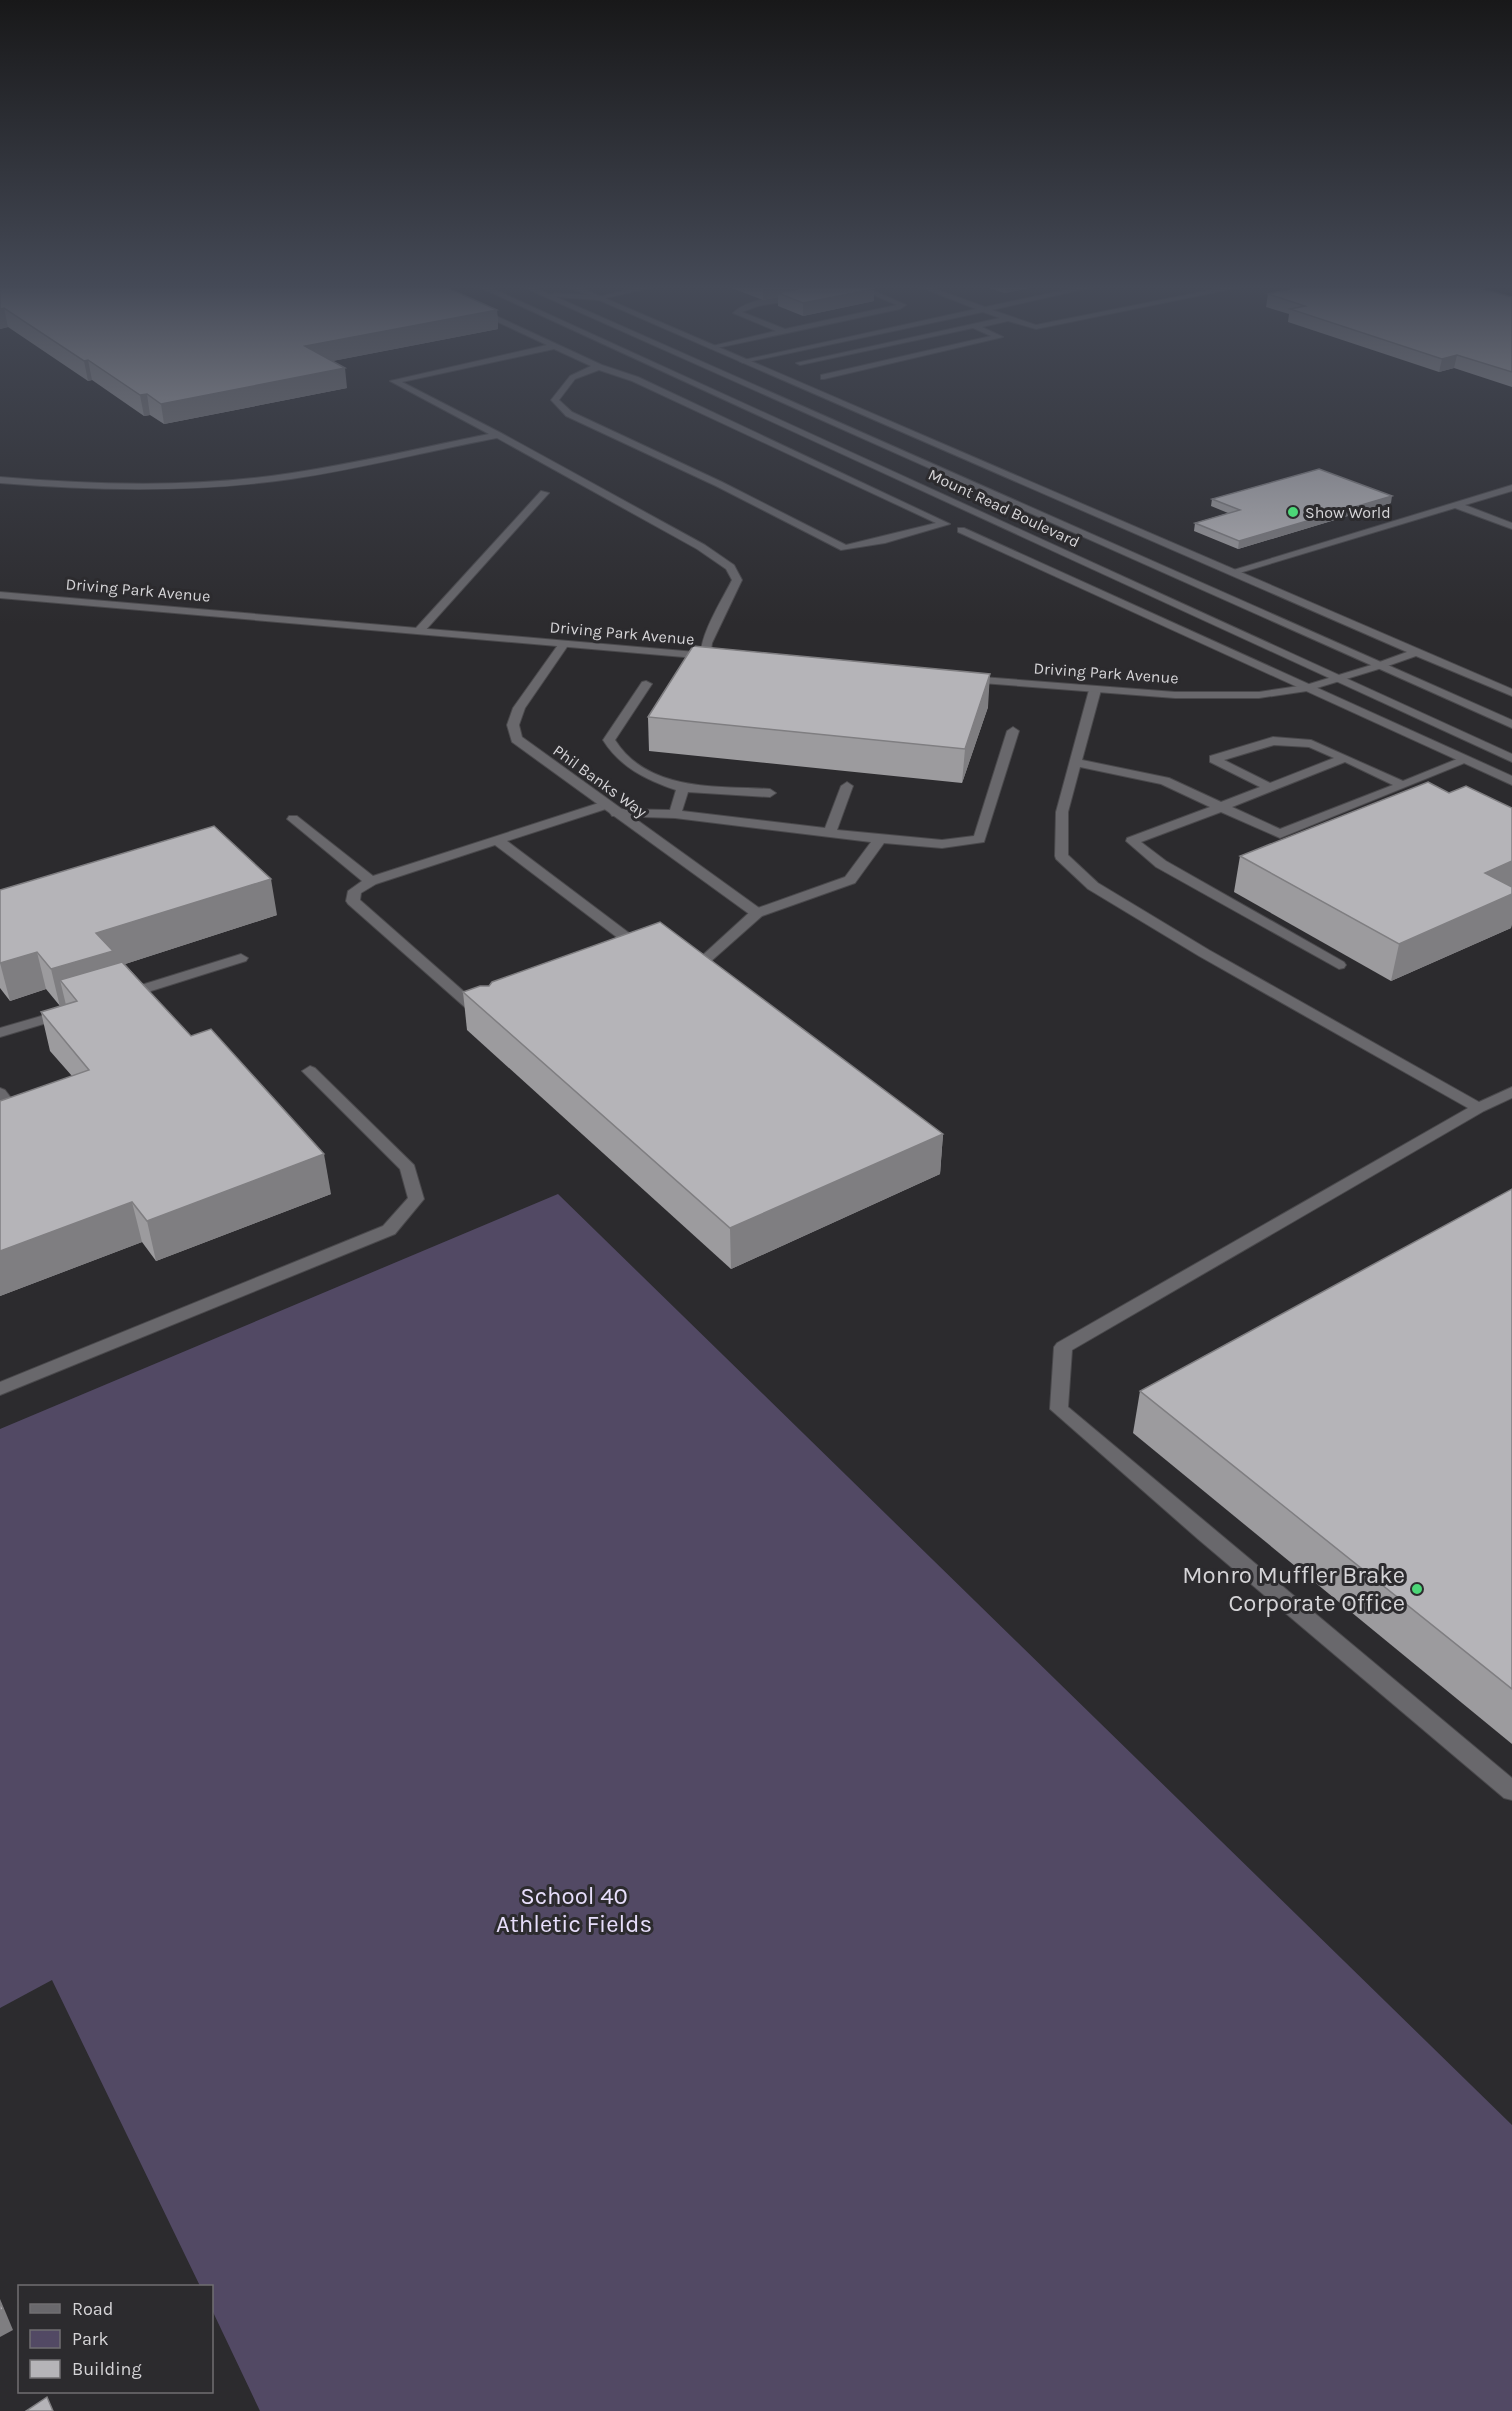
<svg xmlns="http://www.w3.org/2000/svg" width="1512" height="2411" font-family="Karla,sans-serif">
  <style>
    .green { fill: #524964 }
    .lines { fill: none; stroke-linecap: round; stroke-linejoin: round }
    .service-casing { stroke: #4a494c; stroke-width: 2 }
    .minor-casing { stroke: #4a494c; stroke-width: 2 }
    .tertiary-casing { stroke: #4a494c; stroke-width: 2 }
    .secondary-casing { stroke: #4a494c; stroke-width: 2 }
    .service { fill: #69686c; fill-rule: evenodd }
    .minor { fill: #69686c; fill-rule: evenodd }
    .tertiary { fill: #69686c; fill-rule: evenodd }
    .secondary { fill: #69686c; fill-rule: evenodd }
    .wall { fill: #9c9b9e }
    .shaded-wall { fill: #7f7e81 }
    .building { fill: #b5b4b8; stroke: #7f7e81; stroke-width: 1.5 }
    .poi-dot { fill: #4cd677; stroke: #2c2b2e; stroke-width: 2 }
    .labels { text-anchor: middle; dominant-baseline: central; stroke-width: 6; stroke-linejoin: round; paint-order: stroke }
    .far-street-label { font-size: 16px; fill: #d5d4d7; stroke: #2c2b2e }
    .far-poi-label { font-size: 16px; fill: #d5d4d7; stroke: #2c2b2e; text-anchor: start }
    .near-poi-label { font-size: 24px; fill: #d5d4d7; stroke: #2c2b2e; text-anchor: end }
    .near-park-label { font-size: 24px; fill: #e7defb; stroke: #2c2b2e }
  </style>
  <rect width="100%" height="100%" fill="#2c2b2e"/>
  <path class="green" d="M558 1194 1512 2125V2411H260L212 2310V2286H200L52 1980 0 2008V1429Z"/>
  <g class="lines">
    <g class="service-casing">
      <g id="service">
        <path d="M640 287H654L597 300 593 298Z"/>
        <path d="M855 287H865L906 305 900 309 712 349 708 347 776 331 733 313C747 299 782 295 801 295V299L758 306 742 312 785 329 897 305Z"/>
        <path d="M920 287H930L985 307 1079 287H1093L992 310 1036 325 1226 287H1241L1036 329 1008 321 982 327 1003 337 824 379H821V375L991 336 973 328 800 365 796 363 1000 318 983 312 743 363 739 361 976 309Z"/>
        <path d="M477 307 602 365 638 377 950 524 885 543 841 550 716 486 566 416 551 400 570 376 591 366 554 349 402 382 501 433 705 545 734 565 742 580 712 643 710 658H702C696 641 723 598 732 580L726 569 697 549 497 438C428 451 360 469 291 479 195 493 97 491 0 483V477C97 485 196 488 292 473 358 463 424 447 489 434L390 381 547 345 474 311 473 309ZM599 370 632 381 936 523 846 545 722 482 572 412 559 400 575 379Z"/>
        <path d="M1512 485V491L1465 505 1512 523V529L1455 508 1236 574 1227 572Z"/>
        <path d="M541 491 549 493 423 633H415V629Z"/>
        <path d="M646 681 652 684 615 740C648 792 717 786 770 789L776 793 770 797 688 792 682 811 825 828 841 786 847 782 853 786 837 830 942 840 974 836 1007 731 1013 727 1019 731 984 842 942 848 884 843 855 883 762 916 709 963 718 971 711 975 706 974 694 963 752 910 845 877 871 842 675 818 612 816 610 813 612 810 616 809 670 810 676 790C646 780 620 767 603 740L642 682Z"/>
        <path d="M1095 687 1101 690 1082 760 1169 778 1221 802 1260 787 1210 762V756L1273 737 1311 740 1403 781 1462 757 1466 756 1472 760 1280 838 1221 812 1141 842 1166 861 1344 962 1346 965 1344 968 1339 969 1156 867 1126 841 1127 838 1210 807 1161 784 1080 767 1068 812V855L1098 883 1209 950 1479 1102 1512 1087V1098L1484 1111 1072 1350 1068 1407 1512 1778V1800L1504 1798 1198 1539 1050 1409 1054 1347 1057 1343 1468 1108 1199 956 1088 889 1056 859 1055 856 1056 812 1089 690ZM1274 745 1309 747 1334 758 1270 783 1224 760ZM1345 762 1393 785 1280 829 1232 807Z"/>
        <path d="M605 801 609 802 611 805 609 808 507 841 645 945 647 948 645 951H635L495 845 376 884 361 893 360 900 486 1011 488 1014 486 1017H476L348 904 346 901 348 891 362 881 287 819 289 816H297L373 876Z"/>
        <path d="M241 954 248 958 246 961 132 997H122L120 994 122 991Z"/>
        <path d="M62 1010 67 1011 69 1014 67 1017 0 1037V1028Z"/>
        <path d="M310 1066 315 1068 414 1165 424 1199 395 1234 0 1395V1382L383 1226 408 1198 400 1169 302 1071Z"/>
        <path d="M0 1088 5 1090 24 1115 26 1118 24 1121H12L0 1104Z"/>
      </g>
    </g>
    <g class="minor-casing">
      <g id="minor">
        <path d="M569 287H579L1512 689V696L1416 656 1382 668H1374V664L1407 652Z"/>
        <path d="M958 528H964L1512 776V785L958 532Z"/>
        <path d="M564 641 569 644 525 708 519 725 522 737 762 910 764 913 762 916H752L512 742 507 725 513 708 560 642Z"/>
      </g>
    </g>
    <g class="tertiary-casing">
      <g id="tertiary">
        <path d="M0 592 707 653 712 656 707 659 0 598Z"/>
        <path d="M1378 663 1382 664V668L1307 691 1259 698H1175L969 682 963 679 969 676 1175 692H1259L1306 685Z"/>
      </g>
    </g>
    <g class="secondary-casing">
      <g id="secondary">
        <path d="M479 287H489L1512 754V762Z"/>
        <path d="M523 287H533L551 295 555 293 602 296 599 300 556 297 1512 720V728Z"/>
      </g>
    </g>
    <use href="#service" class="service"/>
    <use href="#minor" class="minor"/>
    <use href="#tertiary" class="tertiary"/>
    <use href="#secondary" class="secondary"/>
  </g>
  <g class="wall">
    <path d="M0 287 497 310 498 329 332 361 347 388 164 424 150 415 144 416 92 380 88 381 8 327 0 329Z"/>
    <path d="M729 287H869L874 289V301L803 316 778 306V297L763 300Z"/>
    <path d="M986 287H1034L1005 293Z"/>
    <path d="M1268 294 1512 297V387L1454 368 1439 372 1288 322 1289 314 1266 307Z"/>
    <path d="M1212 499 1391 503 1238 549 1194 531 1195 523 1228 513 1211 506Z"/>
    <path d="M988 707 962 783 649 751 648 717Z"/>
    <path d="M1449 793 1512 808V923L1511 928 1391 981 1234 892 1240 856Z"/>
    <path d="M0 890 277 915 125 964 331 1194 156 1261 142 1242 0 1296V1101L72 1076 50 1051 41 1012 60 1006 46 989 10 1001 0 988Z"/>
    <path d="M463 992 943 1134 940 1174 731 1269 467 1030Z"/>
    <path d="M1512 1189V1744L1133 1433 1140 1391Z"/>
  </g>
  <g class="shaded-wall">
    <path d="M763 287H826L778 293V297L763 300Z"/>
    <path d="M1005 287H1034L1005 293Z"/>
    <path d="M874 289V301L803 316V303Z"/>
    <path d="M4 308 8 327 0 329V309Z"/>
    <path d="M497 310 498 329 307 366 305 346Z"/>
    <path d="M1457 355 1454 368 1439 372 1442 359Z"/>
    <path d="M88 360 92 380 88 381 84 361Z"/>
    <path d="M345 368 347 388 164 424 161 404Z"/>
    <path d="M147 394 150 415 144 416 140 395Z"/>
    <path d="M1392 496 1391 503 1238 549 1239 541Z"/>
    <path d="M990 674 988 707 962 783 965 749Z"/>
    <path d="M1512 861V894L1485 873Z"/>
    <path d="M271 879 277 915 116 967 77 1001 60 980 66 1005 60 1007 51 969 96 933Z"/>
    <path d="M1512 894V923L1511 928 1391 981 1399 944Z"/>
    <path d="M37 952 46 989 10 1001 0 963Z"/>
    <path d="M943 1134 940 1174 731 1269 730 1228Z"/>
    <path d="M324 1154 331 1194 156 1261 147 1221Z"/>
    <path d="M132 1202 142 1242 0 1296V1251Z"/>
    <path d="M0 2299 13 2330 0 2337Z"/>
  </g>
  <g class="building">
    <path d="M0 287H446L497 310 305 346 345 368 161 404 147 394 140 395 88 360 84 361 4 308 0 309Z"/>
    <path d="M807 287H869L874 289 803 303 778 293Z"/>
    <path d="M1300 287H1476L1512 297V372L1457 355 1442 359 1290 309 1305 306 1268 294Z"/>
    <path d="M1319 469 1392 496 1239 541 1195 523 1240 510 1212 499Z"/>
    <path d="M693 646 990 674 965 749 648 717Z"/>
    <path d="M1428 782 1449 793 1466 786 1512 808V861L1485 873 1512 887V894L1399 944 1240 856Z"/>
    <path d="M214 826 271 879 96 933 113 951 51 969 37 952 0 963V890Z"/>
    <path d="M660 922 943 1134 730 1228 463 992 480 986H489L492 982Z"/>
    <path d="M122 962 191 1036 211 1029 324 1154 147 1221 132 1202 0 1251V1101L89 1070 41 1012 77 1001 60 980Z"/>
    <path d="M1512 1189V1689L1140 1391Z"/>
    <path d="M0 2302 3 2309 0 2311Z"/>
    <path d="M47 2397 53 2411H26Z"/>
  </g>
  <linearGradient id="sky" x2="0" y2="1"><stop stop-color="#181819"/><stop offset="0.46" stop-color="#454a57"/><stop offset="1" stop-color="#454a57" stop-opacity="0"/></linearGradient>
  <rect width="1512" height="624" fill="url(#sky)"/>
  <g class="poi-dot">
    <circle cx="1293" cy="512" r="6"/>
    <circle cx="1417" cy="1589" r="6"/>
  </g>
  <g class="labels">
    <g class="far-street-label">
      <text transform="translate(1004 508) rotate(25)">Mount Read Boulevard</text>
      <text transform="translate(138 590) rotate(5)">Driving Park Avenue</text>
      <text transform="translate(622 633) rotate(5)">Driving Park Avenue</text>
      <text transform="translate(1106 673) rotate(4)">Driving Park Avenue</text>
      <text transform="translate(600 781) rotate(36)">Phil Banks Way</text>
    </g>
    <g class="far-poi-label">
      <text x="1305" y="512">Show World</text>
    </g>
    <g class="near-poi-label">
      <text x="1405" y="1575">Monro Muffler Brake<tspan x="1405" dy="28">Corporate Office</tspan></text>
    </g>
    <g class="near-park-label">
      <text x="574" y="1896">School 40<tspan x="574" dy="28">Athletic Fields</tspan></text>
    </g>
  </g>
  <rect x="18" y="2285" width="195" height="108" fill="#2c2b2e" stroke="#706f72" stroke-width="1.5"/>
  <rect x="30" y="2304" width="30" height="9" fill="#69686c" stroke="#706f72" stroke-width="1.5"/>
  <text x="72" y="2315" font-size="18" fill="#d5d4d7">Road</text>
  <rect x="30" y="2330" width="30" height="18" fill="#524964" stroke="#706f72" stroke-width="1.5"/>
  <text x="72" y="2345" font-size="18" fill="#d5d4d7">Park</text>
  <rect x="30" y="2360" width="30" height="18" fill="#b5b4b8" stroke="#706f72" stroke-width="1.5"/>
  <text x="72" y="2375" font-size="18" fill="#d5d4d7">Building</text>
</svg>
